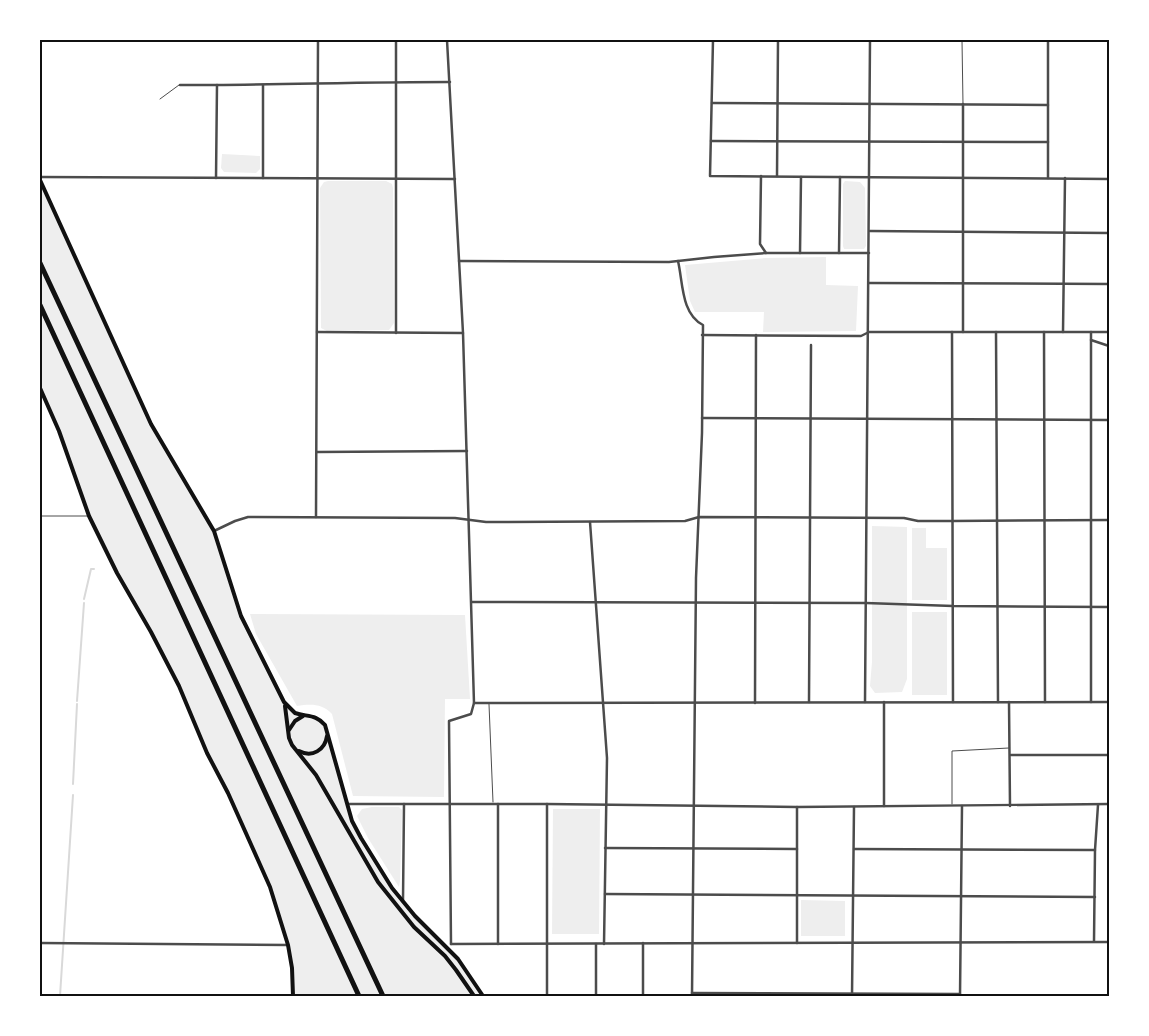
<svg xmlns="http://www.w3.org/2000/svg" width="1149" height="1036" font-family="'Noto Sans',sans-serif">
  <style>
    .green { fill: #eee }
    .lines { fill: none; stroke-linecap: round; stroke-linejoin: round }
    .stream { stroke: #d9d9d9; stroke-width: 2 }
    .service { stroke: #4c4c4c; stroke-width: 1 }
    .minor { stroke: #4c4c4c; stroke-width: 2.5 }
    .secondary { stroke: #111; stroke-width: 4 }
    .motorway { stroke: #111; stroke-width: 5 }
    .neatline { fill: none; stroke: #111; stroke-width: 2 }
  </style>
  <rect width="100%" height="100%" fill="#fff"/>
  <g class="green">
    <path d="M222 154 260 156V169L256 173 224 172 221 168Z"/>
    <path d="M40 180 151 424 214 531 241 616 284 702 295 713 313 716 325 725 352 821 361 838 403 903 447 946 483 996H293L292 968 276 903 228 793 207 753 179 686 132 600 89 516 59 431 40 388Z"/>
    <path d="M328 181H386L392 184 393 188 394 323 389 330 327 331 321 328 320 188 324 182Z"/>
    <path d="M845 181 860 182 865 188 866 246 864 249H844L843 246V184Z"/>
    <path d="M826 257V285L858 286 856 331 763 332 764 312H695L690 301 685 265 766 258Z"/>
    <path d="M872 526 907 527V679L902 692 875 693 870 686 872 662Z"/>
    <path d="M912 528H926V548H947V600H912Z"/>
    <rect x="912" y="612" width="35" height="83"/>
    <path d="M250 614 465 615 470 699H445L444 797 353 796 332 714C322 703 310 704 297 706L256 634Z"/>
    <path d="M372 807H399L402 810 400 881 399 887 368 838 357 816 362 809Z"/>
    <path d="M553 809H600L599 934H552Z"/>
    <path d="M801 900 845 901V936H801Z"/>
  </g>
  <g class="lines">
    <g class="stream">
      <path d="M84 599 91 569H94"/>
      <path d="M77 701 84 603"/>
      <path d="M73 784 77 704"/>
      <path d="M60 996 73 795"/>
    </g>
    <g class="service">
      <path d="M962 40 963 104"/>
      <path d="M160 99 179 85"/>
      <path d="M40 516H87"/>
      <path d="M489 704 493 802"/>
      <path d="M952 804V751L1009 748"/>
    </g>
    <g class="minor">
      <path d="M447 40 463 333 474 703 471 714 449 721 451 944"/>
      <path d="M713 40 710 176 1109 179"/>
      <path d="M1048 40V178"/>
      <path d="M180 85C270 85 360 82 450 82"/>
      <path d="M712 103 1048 105"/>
      <path d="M711 141 1048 142"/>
      <path d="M761 176 760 244 766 253"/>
      <path d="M777 176 778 40"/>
      <path d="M40 177 455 179"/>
      <path d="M216 178 217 85"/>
      <path d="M263 178V85"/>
      <path d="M870 231 1109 233"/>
      <path d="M800 253 801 177"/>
      <path d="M839 253 840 177"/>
      <path d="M459 261 669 262 714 257 766 253H869"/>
      <path d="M678 261C683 282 681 314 703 325L702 433 696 578 692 996"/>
      <path d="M869 283 1109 284"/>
      <path d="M317 332 463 333"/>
      <path d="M952 332 953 702"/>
      <path d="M963 332V104"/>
      <path d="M996 332 998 702"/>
      <path d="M1044 332 1045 702"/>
      <path d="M1063 332 1065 178"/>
      <path d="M396 333V40"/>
      <path d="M702 335 861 336 869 332H1109"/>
      <path d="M1091 340 1109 346"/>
      <path d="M702 418 1109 420"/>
      <path d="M317 452 467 451"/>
      <path d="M316 517 318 40"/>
      <path d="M590 522 607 758 604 944"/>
      <path d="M214 531 235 521 248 517 455 518 486 522 685 521 699 517 904 518 918 521H952L1109 520"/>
      <path d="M472 602 866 603 953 606 1109 607"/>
      <path d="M809 702 811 345"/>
      <path d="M865 702 870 40"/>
      <path d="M1009 702 1010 806"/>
      <path d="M1091 702V332"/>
      <path d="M474 703 1109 702"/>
      <path d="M755 703 756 335"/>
      <path d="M1011 755H1109"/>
      <path d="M348 804H547L797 807 1109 804"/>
      <path d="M498 804V944"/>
      <path d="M547 804V996"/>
      <path d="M884 806V702"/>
      <path d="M605 848 797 849"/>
      <path d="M854 849 1095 850"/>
      <path d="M605 894 1095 897"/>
      <path d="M403 900 404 804"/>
      <path d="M1094 941 1095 850 1098 805"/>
      <path d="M40 943 288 945"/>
      <path d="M797 943V807"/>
      <path d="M451 944 1109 942"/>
      <path d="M596 944V996"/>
      <path d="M692 993 960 994"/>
      <path d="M643 996V943"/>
      <path d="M852 996 854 807"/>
      <path d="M960 996 962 806"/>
    </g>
    <g class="secondary">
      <path d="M40 180 151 424 214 531 241 616 284 702 295 713C307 717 316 714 325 725L352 821 361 838 392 888 415 916 458 959 483 996"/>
      <path d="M40 388 59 431 89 516 117 573 151 632 179 686 207 753 228 793 270 887 288 945 292 968 293 996"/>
      <path d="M285 706 289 738 292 745 316 775 378 882 414 927 445 956 456 970 474 996"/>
      <path d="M289 730 295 721 303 716"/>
      <path d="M299 751C312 758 325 750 327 736"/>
    </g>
    <g class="motorway">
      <path d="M40 263 383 996"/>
      <path d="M40 305 359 996"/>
    </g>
  </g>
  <rect width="1149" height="1036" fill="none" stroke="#ffffff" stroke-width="82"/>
  <rect x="41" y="41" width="1067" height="954" class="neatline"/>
</svg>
